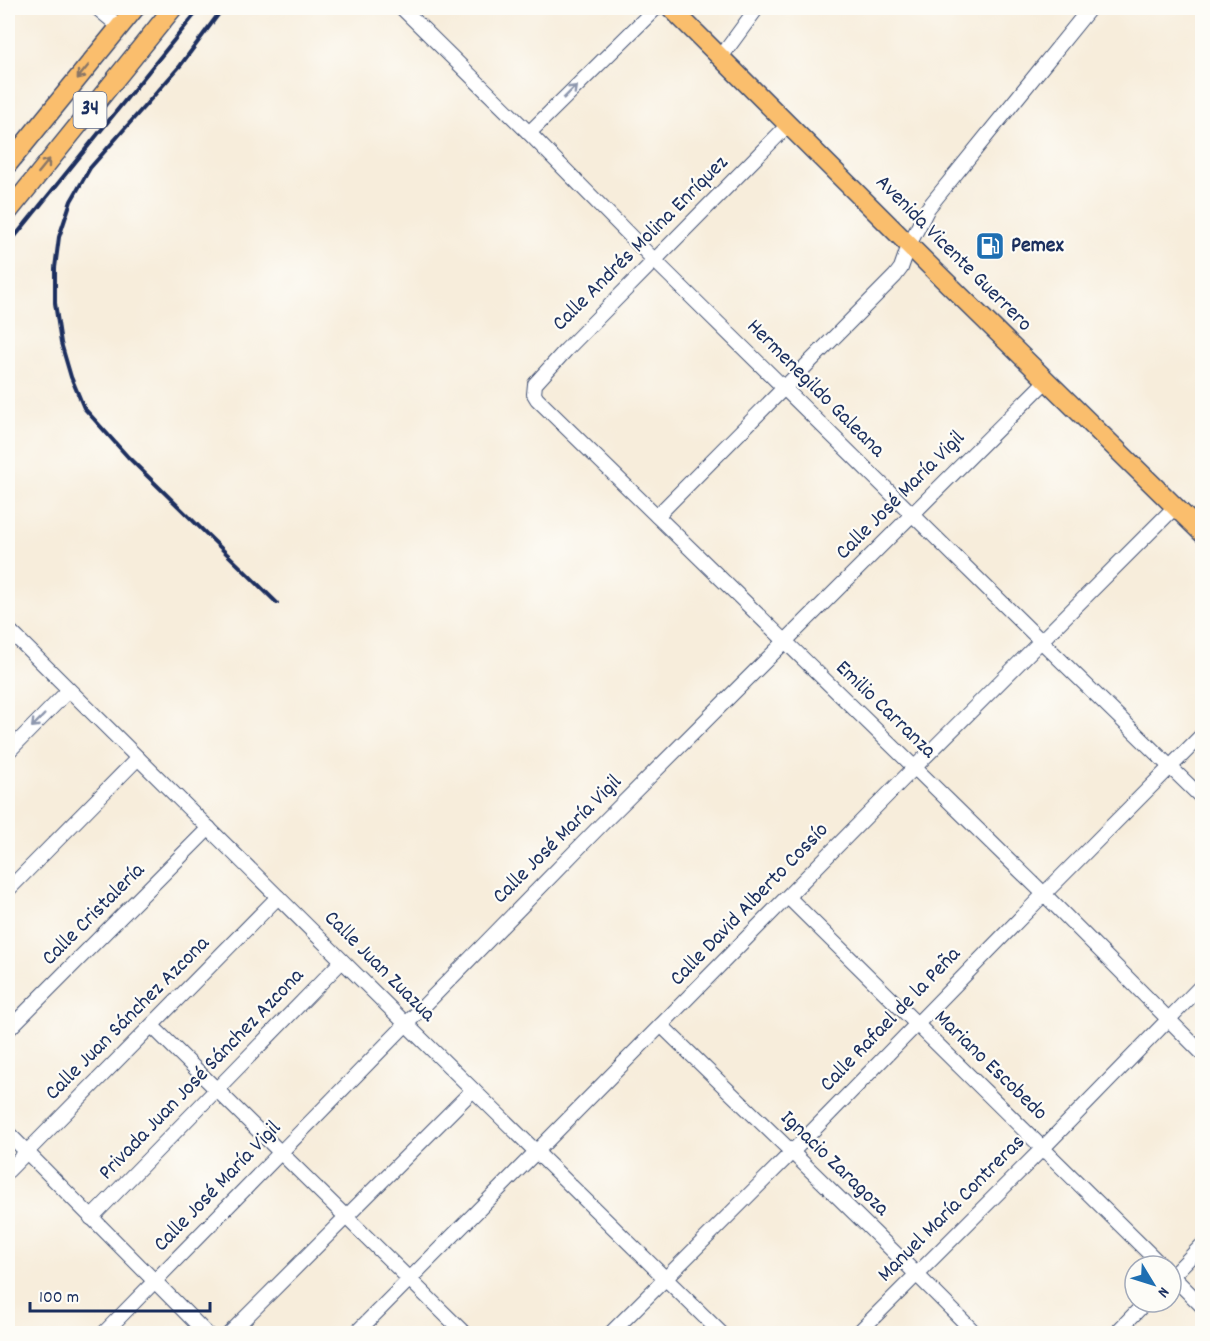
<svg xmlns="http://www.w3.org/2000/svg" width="1210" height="1341" font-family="Dekko,sans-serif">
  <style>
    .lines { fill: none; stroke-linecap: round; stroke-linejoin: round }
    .minor-casing { stroke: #3c4c71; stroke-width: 16 }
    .major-casing { stroke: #3c4c71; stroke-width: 21 }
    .minor { stroke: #fff; stroke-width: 14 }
    .major { stroke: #fabe6d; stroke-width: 18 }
    .rail { stroke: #1b2f5e; stroke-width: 4 }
    .oneway { stroke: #8a7666 }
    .oneway2 { stroke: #8d97ae }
    .labels { text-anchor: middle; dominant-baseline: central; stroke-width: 4.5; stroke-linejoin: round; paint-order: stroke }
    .shield { fill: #fdfcf7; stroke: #5f6c8c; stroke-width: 1.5 }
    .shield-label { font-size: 21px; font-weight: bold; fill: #1b2f5e }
    .street-label { font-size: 22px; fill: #1b2f5e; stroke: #fdfcf7 }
    .poi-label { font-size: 22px; font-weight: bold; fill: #1b2f5e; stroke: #fdfcf7; text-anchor: start }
  </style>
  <rect width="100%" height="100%" fill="#fdfcf7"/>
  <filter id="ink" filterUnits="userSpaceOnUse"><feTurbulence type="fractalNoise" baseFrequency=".0167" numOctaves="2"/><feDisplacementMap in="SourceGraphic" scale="12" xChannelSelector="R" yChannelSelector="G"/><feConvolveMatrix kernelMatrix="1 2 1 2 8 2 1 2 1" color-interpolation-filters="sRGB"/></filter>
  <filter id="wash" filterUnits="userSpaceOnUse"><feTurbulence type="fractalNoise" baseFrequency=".008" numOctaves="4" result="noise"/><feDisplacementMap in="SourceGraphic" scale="24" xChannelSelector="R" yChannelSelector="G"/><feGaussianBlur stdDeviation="1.35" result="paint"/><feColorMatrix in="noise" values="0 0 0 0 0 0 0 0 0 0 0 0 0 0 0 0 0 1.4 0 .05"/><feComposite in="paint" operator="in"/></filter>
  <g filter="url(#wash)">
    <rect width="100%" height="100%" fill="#f7eddb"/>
  </g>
  <g filter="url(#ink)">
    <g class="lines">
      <g class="minor-casing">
        <g id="minor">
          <path d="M97 8 120 27"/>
          <path d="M402 8 529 133 654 260 1041 641 1202 798"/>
          <path d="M721 57 757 8"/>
          <path d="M789 124 566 350 535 384 534 394 537 399 1044 894 1202 1053"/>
          <path d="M529 133 656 8"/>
          <path d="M657 516 895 276 901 268 909 245 928 208 1090 8"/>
          <path d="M8 629 406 1024 722 1334"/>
          <path d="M8 752 69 690"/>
          <path d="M8 890 138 758"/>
          <path d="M788 897 1162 1266"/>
          <path d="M661 1025C766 1128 873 1229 976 1334"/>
          <path d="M152 1026 465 1334"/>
          <path d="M8 1030 209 828"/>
          <path d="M8 1133 207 1334"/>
          <path d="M8 1171 278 897"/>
          <path d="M91 1218 342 961"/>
          <path d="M1171 1275 1202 1306"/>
          <path d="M1171 1277 1202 1245"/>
          <path d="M103 1334 601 825 1047 380"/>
          <path d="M229 1334 473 1090"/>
          <path d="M355 1334 536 1152 914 768 1175 507"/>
          <path d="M610 1334 791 1153 1044 894 1202 735"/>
          <path d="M857 1334 1043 1148 1202 985"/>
          <path d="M1115 1334 1146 1302"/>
        </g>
      </g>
      <g class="major-casing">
        <g id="major">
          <path d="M671 8 936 272 1202 533"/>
          <path d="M8 164 135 8"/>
          <path d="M8 212 173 8"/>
        </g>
      </g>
      <use href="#minor" class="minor"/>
      <use href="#major" class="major"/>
      <g class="rail">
        <path d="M223 8 180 66 90 168 71 201 59 237 55 268V303L61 343 71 377 84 408 128 457 277 603"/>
        <path d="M8 245 200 8"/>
      </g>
    </g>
    <defs><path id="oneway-shaft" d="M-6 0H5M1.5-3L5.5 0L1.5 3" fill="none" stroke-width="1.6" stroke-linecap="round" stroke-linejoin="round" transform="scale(1.5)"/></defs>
    <g class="oneway">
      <use href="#oneway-shaft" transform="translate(83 72) rotate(129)"/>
      <use href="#oneway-shaft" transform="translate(44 166) rotate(-51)"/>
    </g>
    <g class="oneway2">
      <use href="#oneway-shaft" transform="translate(570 92) rotate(-45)"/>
      <use href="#oneway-shaft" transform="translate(38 721) rotate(135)"/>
    </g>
  </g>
  <defs>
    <g id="fuel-square" transform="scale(1.5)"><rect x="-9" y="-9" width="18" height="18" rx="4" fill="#1f6fb2" stroke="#fdfcf7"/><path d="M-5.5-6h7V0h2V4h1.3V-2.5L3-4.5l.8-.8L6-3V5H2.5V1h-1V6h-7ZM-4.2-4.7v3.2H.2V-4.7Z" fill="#fff"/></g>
  </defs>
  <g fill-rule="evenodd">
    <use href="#fuel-square" x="990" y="246"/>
  </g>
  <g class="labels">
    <rect class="shield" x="73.5" y="92" width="33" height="36" rx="4.5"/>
    <g class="shield-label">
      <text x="90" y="110">34</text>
    </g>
    <g class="street-label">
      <text transform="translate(641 244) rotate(-45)">Calle Andrés Molina Enríquez</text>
      <text transform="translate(953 254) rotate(45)">Avenida Vicente Guerrero</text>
      <text transform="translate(815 389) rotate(45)">Hermenegildo Galeana</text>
      <text transform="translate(901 496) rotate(-45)">Calle José María Vigil</text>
      <text transform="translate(885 710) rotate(44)">Emilio Carranza</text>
      <text transform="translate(558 840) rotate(-45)">Calle José María Vigil</text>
      <text transform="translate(750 905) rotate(-46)">Calle David Alberto Cossío</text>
      <text transform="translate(94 915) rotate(-45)">Calle Cristalería</text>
      <text transform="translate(379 967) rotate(45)">Calle Juan Zuazua</text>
      <text transform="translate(128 1019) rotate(-45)">Calle Juan Sánchez Azcona</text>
      <text transform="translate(891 1020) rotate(-46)">Calle Rafael de la Peña</text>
      <text transform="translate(990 1066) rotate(44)">Mariano Escobedo</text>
      <text transform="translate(202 1075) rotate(-46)">Privada Juan José Sánchez Azcona</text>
      <text transform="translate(834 1164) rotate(44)">Ignacio Zaragoza</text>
      <text transform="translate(218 1187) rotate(-46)">Calle José María Vigil</text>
      <text transform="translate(952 1209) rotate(-45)">Manuel María Contreras</text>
    </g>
    <g class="poi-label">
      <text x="1011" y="246">Pemex</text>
    </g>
  </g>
  <rect width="1210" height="1341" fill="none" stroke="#fdfcf7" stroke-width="30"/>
  <g transform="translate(1153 1284) rotate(128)"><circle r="28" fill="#fdfcf7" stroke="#a3aaba" stroke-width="1.5"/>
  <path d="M0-4.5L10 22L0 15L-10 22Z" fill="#1f6fb2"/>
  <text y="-9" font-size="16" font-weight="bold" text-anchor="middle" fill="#1b2f5e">N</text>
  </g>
  <path d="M30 1302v9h180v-9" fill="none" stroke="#1b2f5e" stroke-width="3"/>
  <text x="39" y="1302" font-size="18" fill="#1b2f5e" stroke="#fdfcf7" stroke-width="4.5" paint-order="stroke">100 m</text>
</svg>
